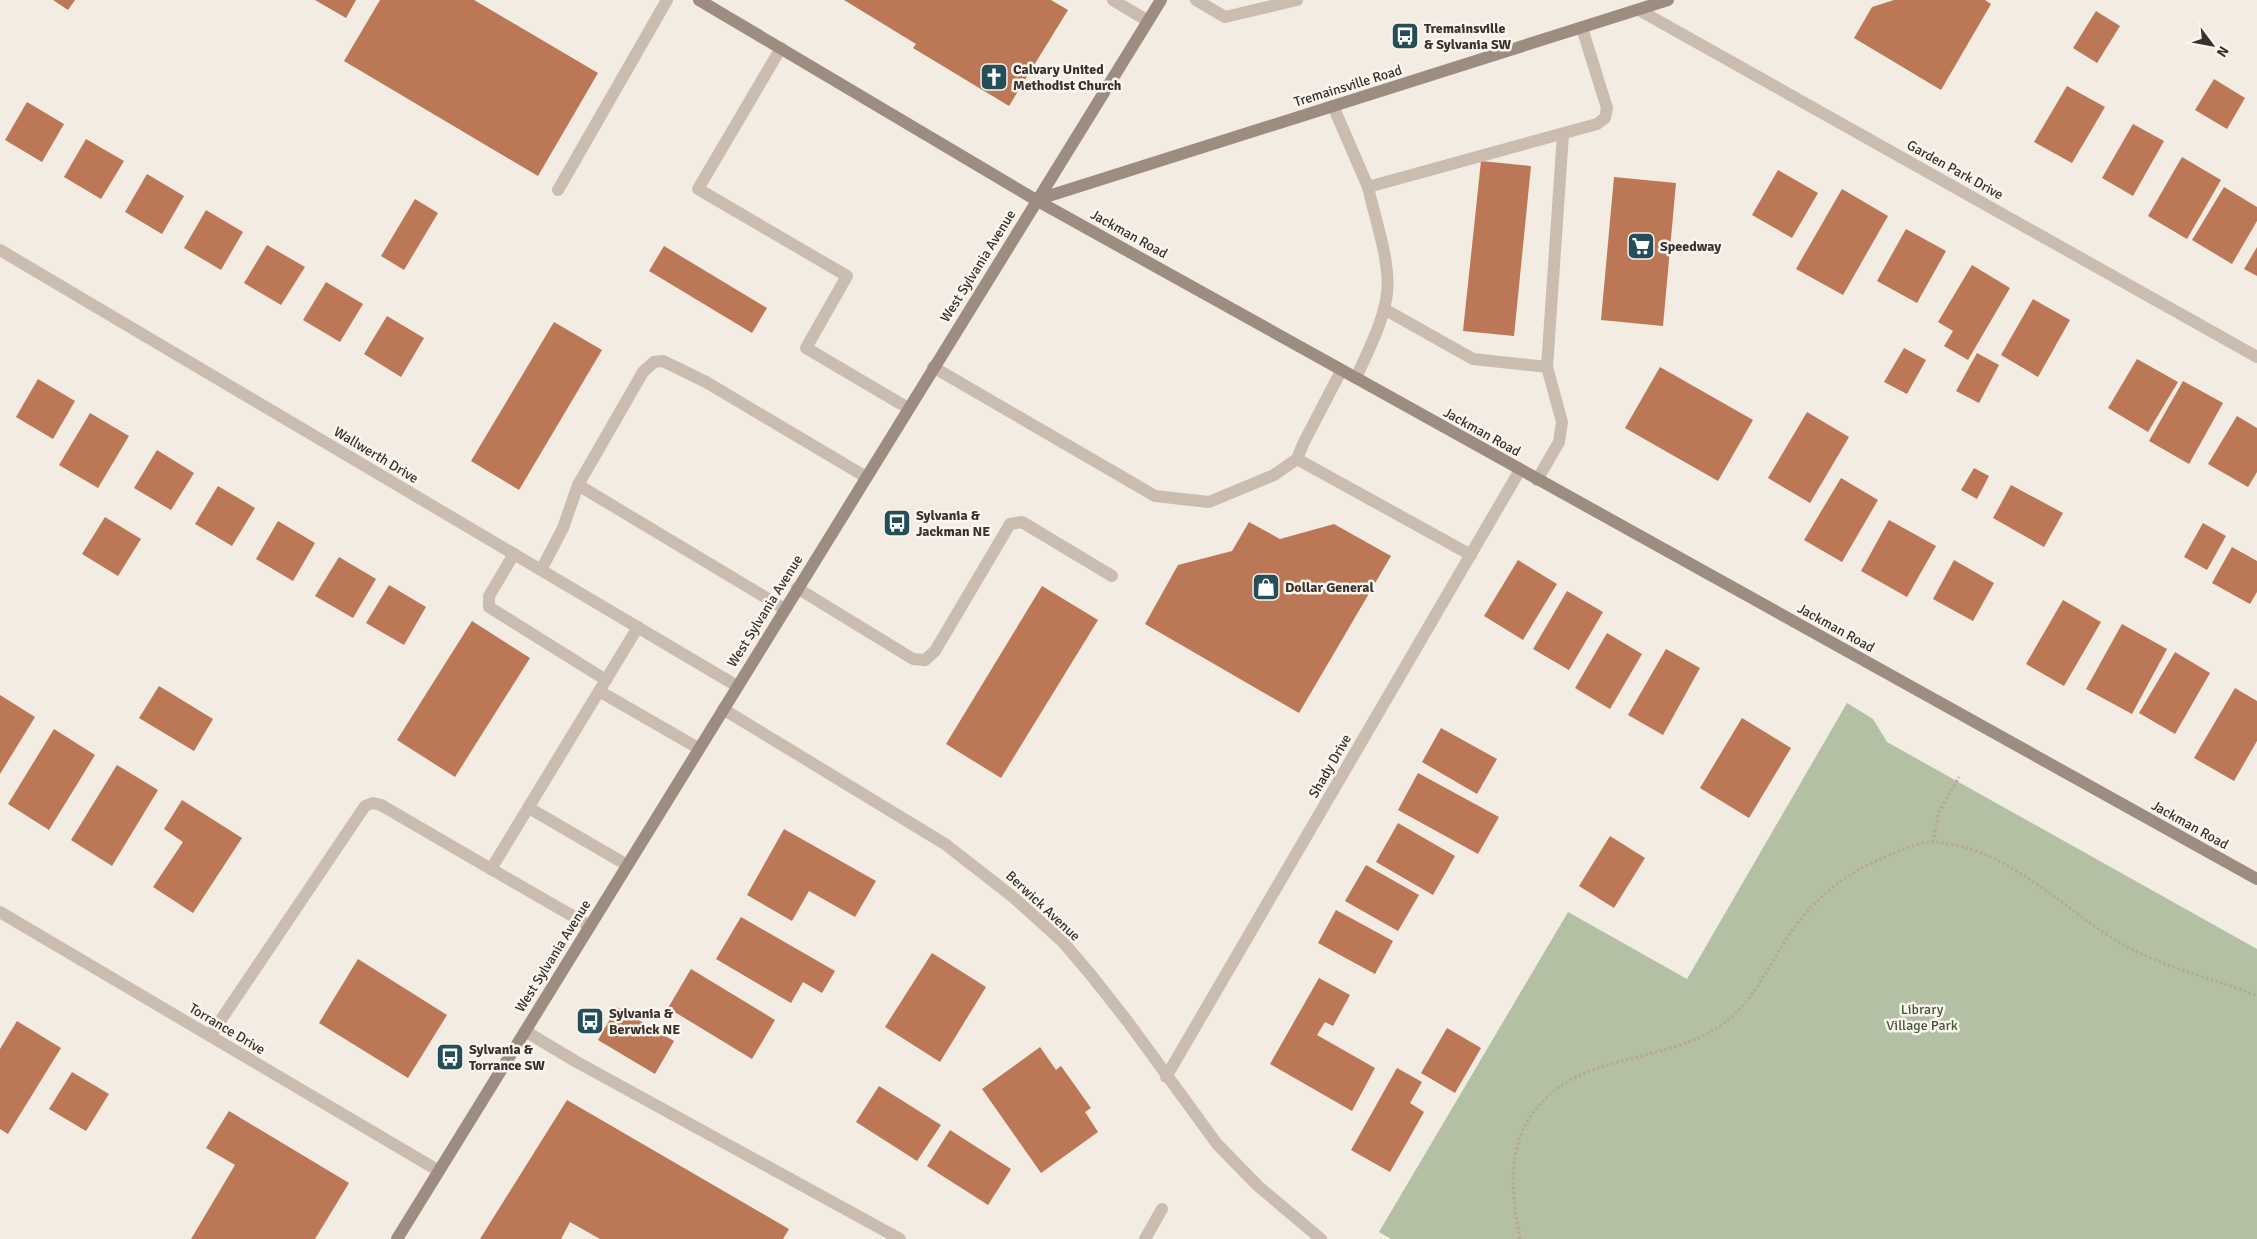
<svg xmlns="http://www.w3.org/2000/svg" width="2257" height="1239" font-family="Signika,sans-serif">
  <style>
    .green { fill: #b4c0a3 }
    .building { fill: #bc7856 }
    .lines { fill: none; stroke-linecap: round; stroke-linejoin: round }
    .path { stroke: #b5a899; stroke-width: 3; stroke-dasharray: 2.5 2.5; stroke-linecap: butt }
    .lane { stroke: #cabdaf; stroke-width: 12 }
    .street { stroke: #cabdaf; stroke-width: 12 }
    .secondary { stroke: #9d8d80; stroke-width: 12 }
    .labels { text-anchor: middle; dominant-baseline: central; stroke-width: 5; stroke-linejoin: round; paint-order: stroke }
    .poi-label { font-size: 14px; font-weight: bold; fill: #39312c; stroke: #faf6ef; text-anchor: start }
    .street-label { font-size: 14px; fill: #39312c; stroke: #faf6ef }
    .park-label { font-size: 14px; fill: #455532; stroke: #faf6ef }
  </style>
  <rect width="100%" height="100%" fill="#f2ece2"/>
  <path class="green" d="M1847 703 1873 719 1887 742 2257 949V1239H1391L1379 1232 1568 912 1687 979Z"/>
  <g class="building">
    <path d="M53 0H75L68 10Z"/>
    <path d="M315 0H356L346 18Z"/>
    <path d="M380 0H474L598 73 538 176 344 61Z"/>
    <path d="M844 0H1051L1068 10 1009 106 913 48 916 44Z"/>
    <path d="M1894 0H1985L1991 4 1941 90 1854 38 1872 7Z"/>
    <path d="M2096 11 2120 26 2097 63 2073 48Z"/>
    <path d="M2214 79 2245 98 2227 129 2195 110Z"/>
    <path d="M2067 86 2105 107 2072 163 2034 142Z"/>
    <path d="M27 102 64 124 42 162 5 140Z"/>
    <path d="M2133 124 2164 141 2133 196 2102 178Z"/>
    <path d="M86 139 124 161 101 199 64 177Z"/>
    <path d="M2182 157 2221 180 2187 239 2148 216Z"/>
    <path d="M1481 161 1531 166 1514 336 1463 331Z"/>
    <path d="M1778 170 1818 193 1792 238 1752 215Z"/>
    <path d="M147 174 184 196 162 234 125 212Z"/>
    <path d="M1614 177 1676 183 1663 326 1601 320Z"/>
    <path d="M2224 187 2257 207V221L2232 264 2192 240Z"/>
    <path d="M1842 189 1888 216 1843 295 1796 269Z"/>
    <path d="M415 199 438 213 404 270 381 256Z"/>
    <path d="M206 210 243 232 221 270 184 248Z"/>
    <path d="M1906 229 1946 251 1917 303 1877 281Z"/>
    <path d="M267 245 305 267 281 305 244 283Z"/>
    <path d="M664 246 767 308 752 333 649 271Z"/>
    <path d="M2257 247V276L2244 269Z"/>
    <path d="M1972 265 2010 288 1968 360 1944 346 1953 331 1938 322Z"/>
    <path d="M326 282 363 304 340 342 303 320Z"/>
    <path d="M2033 299 2070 320 2038 377 2001 355Z"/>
    <path d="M387 316 424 338 401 377 364 354Z"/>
    <path d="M554 322 602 350 519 490 471 461Z"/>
    <path d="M1904 348 1926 360 1907 394 1884 382Z"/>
    <path d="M1977 353 1999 365 1979 403 1956 391Z"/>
    <path d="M2137 359 2178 382 2148 432 2108 408Z"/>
    <path d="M1660 367 1753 420 1718 481 1625 428Z"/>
    <path d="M38 379 75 401 53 439 16 417Z"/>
    <path d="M2183 381 2223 403 2189 464 2149 441Z"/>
    <path d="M1807 412 1849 437 1810 503 1768 478Z"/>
    <path d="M90 413 129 436 98 488 59 465Z"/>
    <path d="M2237 416 2257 428V472L2248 487 2208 464Z"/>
    <path d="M157 450 194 473 171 510 134 488Z"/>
    <path d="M1974 468 1989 476 1977 499 1961 490Z"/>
    <path d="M1841 478 1878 500 1842 562 1804 540Z"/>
    <path d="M2011 485 2063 513 2044 547 1993 518Z"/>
    <path d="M218 486 255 508 232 546 195 524Z"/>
    <path d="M105 517 141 539 118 576 82 554Z"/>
    <path d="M1889 520 1936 546 1907 597 1861 571Z"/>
    <path d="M278 521 315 543 293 581 256 559Z"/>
    <path d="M1249 522 1280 539 1334 524 1391 556 1299 713 1145 624 1178 565 1232 551Z"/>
    <path d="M2203 523 2226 536 2207 570 2184 557Z"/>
    <path d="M2232 547 2257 561V592L2250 604 2212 583Z"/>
    <path d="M339 557 376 579 353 618 315 596Z"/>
    <path d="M1518 560 1557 584 1523 640 1484 616Z"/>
    <path d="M1954 560 1994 583 1973 621 1933 599Z"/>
    <path d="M389 585 426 607 404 645 366 623Z"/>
    <path d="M1042 586 1098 620 1001 778 946 744Z"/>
    <path d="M1567 591 1603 612 1569 670 1533 649Z"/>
    <path d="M2063 600 2101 622 2064 686 2026 664Z"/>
    <path d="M472 621 530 658 455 777 397 740Z"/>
    <path d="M2122 624 2167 649 2132 714 2086 689Z"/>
    <path d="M1607 633 1642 654 1610 709 1575 688Z"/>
    <path d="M1666 649 1700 668 1663 735 1628 715Z"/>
    <path d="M2175 652 2210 673 2175 734 2139 713Z"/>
    <path d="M159 686 213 719 194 751 139 718Z"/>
    <path d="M2235 688 2257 701V741L2234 781 2194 758Z"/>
    <path d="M0 695 35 717 0 774Z"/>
    <path d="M1742 718 1791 748 1749 818 1700 788Z"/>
    <path d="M1441 728 1497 759 1477 794 1422 762Z"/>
    <path d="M54 729 95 755 49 830 8 804Z"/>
    <path d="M117 765 158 790 112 866 71 840Z"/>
    <path d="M1418 773 1499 817 1478 854 1398 810Z"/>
    <path d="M182 800 242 838 193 913 153 887 183 842 164 829Z"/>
    <path d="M1398 823 1455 856 1433 895 1376 862Z"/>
    <path d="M784 829 876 881 855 917 809 891 792 921 747 895Z"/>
    <path d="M1610 836 1645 858 1614 908 1579 886Z"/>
    <path d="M1366 865 1419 895 1398 931 1345 901Z"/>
    <path d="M1336 910 1393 941 1375 974 1318 943Z"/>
    <path d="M741 917 835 971 822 993 803 982 791 1003 716 959Z"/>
    <path d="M932 953 986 987 940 1062 885 1027Z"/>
    <path d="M358 959 447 1015 408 1078 319 1023Z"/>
    <path d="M691 969 775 1020 752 1059 668 1008Z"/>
    <path d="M1319 978 1350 995 1333 1026 1325 1022 1317 1035 1375 1068 1352 1111 1270 1064Z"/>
    <path d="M617 1007 674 1041 655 1074 598 1040Z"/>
    <path d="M17 1021 61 1048 8 1134 0 1129V1049Z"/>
    <path d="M1447 1028 1481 1048 1455 1093 1421 1073Z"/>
    <path d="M1040 1047 1056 1070 1061 1066 1091 1108 1085 1112 1098 1132 1041 1173 982 1089Z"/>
    <path d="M1397 1068 1422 1082 1410 1103 1424 1112 1390 1172 1351 1150Z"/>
    <path d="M72 1072 109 1094 86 1131 49 1109Z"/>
    <path d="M879 1086 941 1125 917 1161 856 1122Z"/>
    <path d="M567 1100 789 1229 783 1239H600L570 1222 561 1239H480Z"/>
    <path d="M229 1111 349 1183 315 1239H191L235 1165 206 1148Z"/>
    <path d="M950 1130 1011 1169 988 1205 927 1166Z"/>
  </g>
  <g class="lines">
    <g class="path">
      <path d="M1933 842 1939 812 1959 777"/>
      <path d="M1520 1239C1511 1191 1505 1140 1542 1102 1591 1050 1672 1064 1727 1021 1759 995 1773 955 1797 924 1821 893 1851 870 1888 856 1901 850 1920 841 1935 842 2011 848 2064 912 2126 946 2167 969 2214 978 2257 996"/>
    </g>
    <g class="lane">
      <path d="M1113 0 1148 21"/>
      <path d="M1196 0 1225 17 1297 0"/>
      <path d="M781 48 698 189 847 276 806 348 908 408"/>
      <path d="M1333 106 1368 187 1597 124 1605 118 1607 108 1582 28"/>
      <path d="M558 190 667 0"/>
      <path d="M1384 309 1473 359 1547 367"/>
      <path d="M933 367 1155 496 1209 502 1274 475 1297 459 1303 444 1341 371"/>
      <path d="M1356 378C1367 353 1381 327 1386 300 1393 267 1375 220 1368 187"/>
      <path d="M1297 459 1471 555"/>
      <path d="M1537 480 1559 442 1562 422 1547 367 1563 134"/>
      <path d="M514 554 489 596V607L606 680"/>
      <path d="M541 570 563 528 578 485"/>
      <path d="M797 588 913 659 925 660 935 651 1010 524 1022 522 1112 576"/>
      <path d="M785 609 578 485 643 372 654 362 663 361 706 382 866 477"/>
      <path d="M599 691 698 748"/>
      <path d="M529 808 627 865"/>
      <path d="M491 869 590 926"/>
      <path d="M525 1031 575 1061 900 1239"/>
      <path d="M210 1036 365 806 373 803 381 805 491 869 638 627"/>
      <path d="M1145 1239 1162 1209"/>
    </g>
    <g class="street">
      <path d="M1639 10 2257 357"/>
      <path d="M0 250 737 686"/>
      <path d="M723 709 945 844 1013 897 1063 942 1091 975 1128 1022 1217 1144 1258 1186 1321 1239"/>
      <path d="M0 912 439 1171"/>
      <path d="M1166 1077 1520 470"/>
    </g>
    <g class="secondary">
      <path d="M699 0 1036 200 2257 879"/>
      <path d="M1036 200 1668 0"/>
      <path d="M397 1239 1161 0"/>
    </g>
  </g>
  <defs>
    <g id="bus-square" transform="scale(1.4375)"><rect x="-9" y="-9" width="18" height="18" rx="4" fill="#254f58" stroke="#faf6ef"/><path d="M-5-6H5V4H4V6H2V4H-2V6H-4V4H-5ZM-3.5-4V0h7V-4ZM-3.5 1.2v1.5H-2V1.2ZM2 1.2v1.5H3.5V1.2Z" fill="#fff"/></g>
    <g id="church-square" transform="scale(1.4375)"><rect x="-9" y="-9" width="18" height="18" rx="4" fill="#254f58" stroke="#faf6ef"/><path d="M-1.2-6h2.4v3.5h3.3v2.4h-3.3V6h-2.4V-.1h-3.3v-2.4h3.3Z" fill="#fff"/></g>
    <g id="supermarket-square" transform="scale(1.4375)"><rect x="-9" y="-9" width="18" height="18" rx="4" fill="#254f58" stroke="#faf6ef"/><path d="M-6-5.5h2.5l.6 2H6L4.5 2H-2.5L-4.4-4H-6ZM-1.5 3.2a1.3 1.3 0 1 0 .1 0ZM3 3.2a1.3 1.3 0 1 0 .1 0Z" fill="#fff"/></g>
    <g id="shop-square" transform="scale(1.4375)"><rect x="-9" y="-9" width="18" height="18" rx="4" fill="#254f58" stroke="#faf6ef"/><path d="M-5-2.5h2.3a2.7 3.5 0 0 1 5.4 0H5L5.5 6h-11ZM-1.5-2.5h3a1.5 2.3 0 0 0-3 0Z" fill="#fff"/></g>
  </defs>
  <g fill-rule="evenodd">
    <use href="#bus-square" x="1405" y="36"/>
    <use href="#church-square" x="994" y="77"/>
    <use href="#supermarket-square" x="1641" y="246"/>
    <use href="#bus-square" x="897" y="523"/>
    <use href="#shop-square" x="1266" y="587"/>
    <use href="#bus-square" x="590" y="1021"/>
    <use href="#bus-square" x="450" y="1057"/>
  </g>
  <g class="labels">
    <g class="poi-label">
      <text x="1424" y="28">Tremainsville<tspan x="1424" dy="16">&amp; Sylvania SW</tspan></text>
      <text x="1013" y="69">Calvary United<tspan x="1013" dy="16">Methodist Church</tspan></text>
      <text x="1660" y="246">Speedway</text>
      <text x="916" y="515">Sylvania &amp;<tspan x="916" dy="16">Jackman NE</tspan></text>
      <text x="1285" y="587">Dollar General</text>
      <text x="609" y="1013">Sylvania &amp;<tspan x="609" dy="16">Berwick NE</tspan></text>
      <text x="469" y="1049">Sylvania &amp;<tspan x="469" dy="16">Torrance SW</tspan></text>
    </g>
    <g class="street-label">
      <text transform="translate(1348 86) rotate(-17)">Tremainsville Road</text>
      <text transform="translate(1955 170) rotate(29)">Garden Park Drive</text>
      <text transform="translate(1129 234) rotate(29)">Jackman Road</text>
      <text transform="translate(978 266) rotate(-58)">West Sylvania Avenue</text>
      <text transform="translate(1482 432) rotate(29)">Jackman Road</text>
      <text transform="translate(376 455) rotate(31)">Wallwerth Drive</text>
      <text transform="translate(765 611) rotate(-58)">West Sylvania Avenue</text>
      <text transform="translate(1836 628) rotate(29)">Jackman Road</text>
      <text transform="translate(1330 766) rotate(-60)">Shady Drive</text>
      <text transform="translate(2190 825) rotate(29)">Jackman Road</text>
      <text transform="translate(1043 906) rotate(43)">Berwick Avenue</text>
      <text transform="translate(553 956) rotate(-58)">West Sylvania Avenue</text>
      <text transform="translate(227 1029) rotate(31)">Torrance Drive</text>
    </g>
    <g class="park-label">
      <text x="1922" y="1009">Library<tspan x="1922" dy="16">Village Park</tspan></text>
    </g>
  </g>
  <g transform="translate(2212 45) rotate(122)" stroke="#faf6ef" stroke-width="4" paint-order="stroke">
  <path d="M0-4L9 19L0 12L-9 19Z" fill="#39312c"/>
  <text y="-8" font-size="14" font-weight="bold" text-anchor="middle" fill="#39312c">N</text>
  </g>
</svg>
